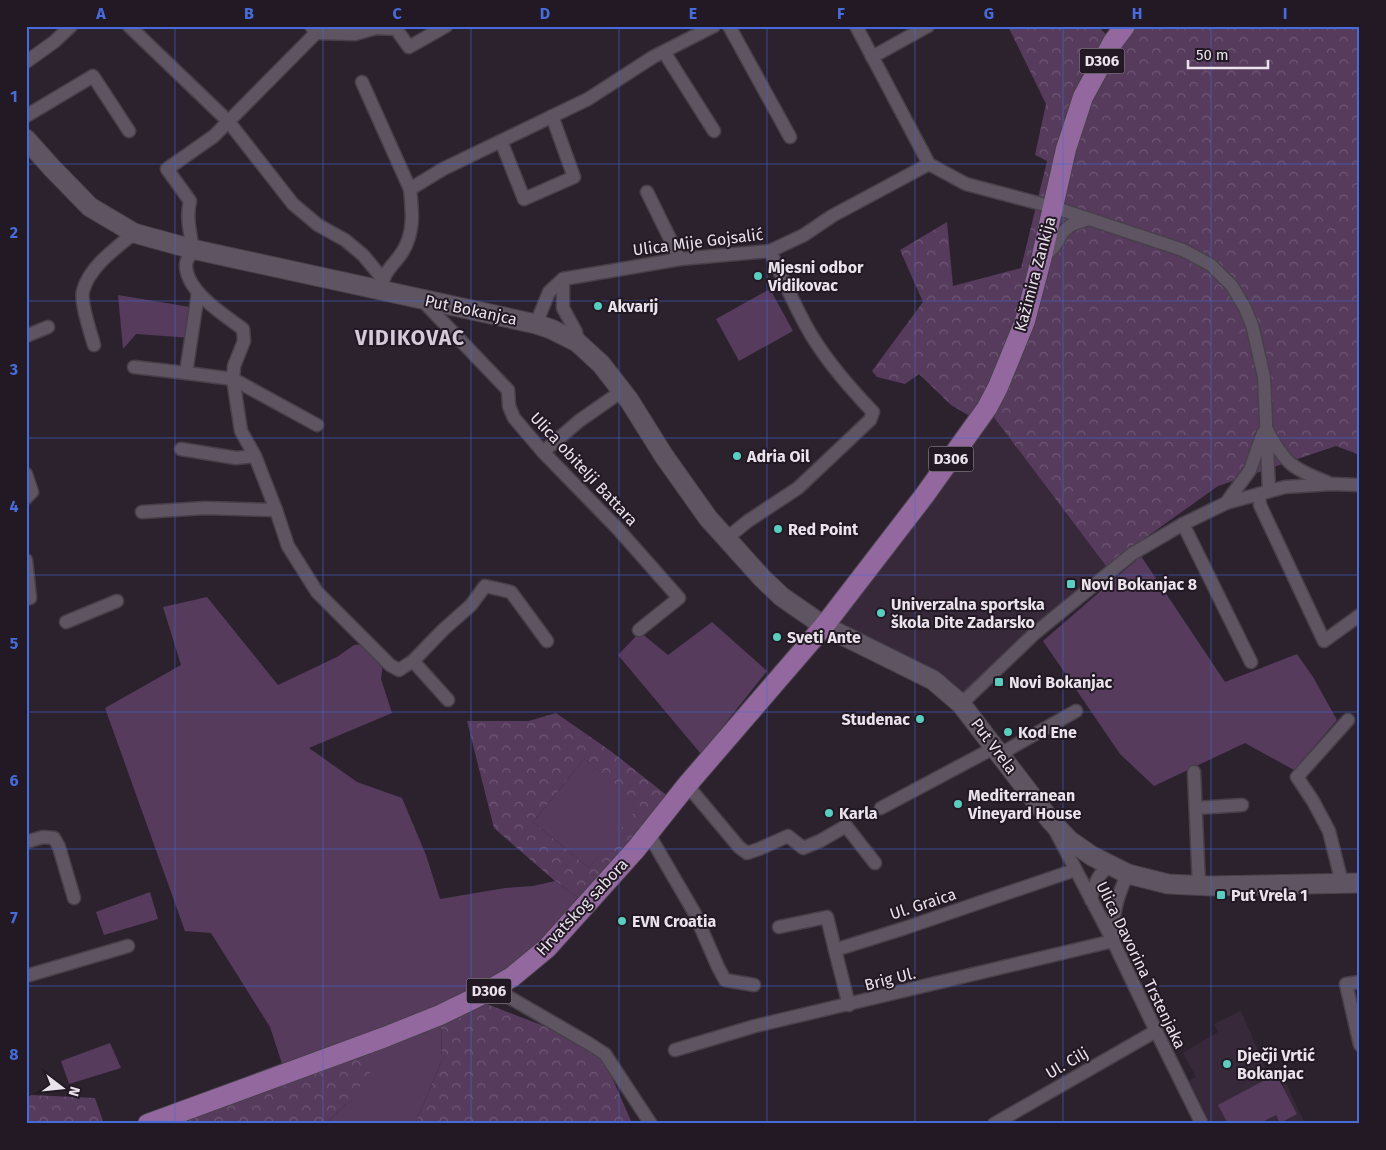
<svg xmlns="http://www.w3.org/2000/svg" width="1386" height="1150" font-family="'Fira Sans',sans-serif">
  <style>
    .built { fill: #37293a }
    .grass { fill: #563b5d }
    .forest { fill: url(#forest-crowns); fill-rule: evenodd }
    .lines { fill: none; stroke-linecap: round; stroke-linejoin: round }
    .street-casing { stroke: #474049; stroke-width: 15 }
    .secondary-casing { stroke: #474049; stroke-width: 21 }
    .primary-casing { stroke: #474049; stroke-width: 22 }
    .street { stroke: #5f5562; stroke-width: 12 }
    .secondary { stroke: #5f5562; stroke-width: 19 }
    .primary { stroke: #93689f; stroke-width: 20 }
    .grid { fill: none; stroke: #466cdc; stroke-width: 1; stroke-opacity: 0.55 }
    .poi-dot { fill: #59cebf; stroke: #221925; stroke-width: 2 }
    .labels { text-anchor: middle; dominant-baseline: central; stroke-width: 4; stroke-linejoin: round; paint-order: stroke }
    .shield { fill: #221925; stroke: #aea6b0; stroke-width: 1 }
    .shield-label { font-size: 15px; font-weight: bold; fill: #eae3eb }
    .street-label { font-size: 16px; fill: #eae3eb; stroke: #221925 }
    .poi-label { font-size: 16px; font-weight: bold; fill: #eae3eb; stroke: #221925; text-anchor: start }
    .district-label { font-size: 21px; font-weight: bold; letter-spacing: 1px; fill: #d6c9d9; stroke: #221925 }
    .neatline { fill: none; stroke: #466cdc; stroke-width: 2 }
    .grid-label { font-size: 16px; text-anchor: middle; font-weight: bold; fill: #466cdc }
  </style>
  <defs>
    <pattern id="forest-crowns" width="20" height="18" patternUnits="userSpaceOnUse" patternTransform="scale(1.25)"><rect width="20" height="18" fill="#563b5d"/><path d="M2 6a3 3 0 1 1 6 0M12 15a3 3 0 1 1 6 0" fill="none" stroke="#6e5774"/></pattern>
  </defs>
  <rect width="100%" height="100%" fill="#2c222e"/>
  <g class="built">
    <path d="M987 408 1106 566 961 704 824 626Z"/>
    <path d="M1241 1011 1269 1076 1281 1072 1305 1124H1211L1189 1080 1196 1077 1183 1053 1218 1032 1214 1024Z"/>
  </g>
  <g class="grass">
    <path d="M770 289 793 331 739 361 716 319Z"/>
    <path d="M118 295 196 308 192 338 136 334 123 349Z"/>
    <path d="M1141 556 1225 682 1297 654 1313 677 1337 720 1294 770 1245 743 1154 786 1120 754 1043 641Z"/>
    <path d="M207 597 278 685 337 657 354 645 364 644 383 663 381 679 392 713 309 748 357 782 402 798 426 855 440 899 505 888 533 886 555 881 587 904 547 948 441 1019 442 1060 415 1124H325L347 1103 288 1082 270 1027 211 933 185 931 105 708 181 665 163 607Z"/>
    <path d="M712 622 767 671 701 754 618 655 640 632 668 655Z"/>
    <path d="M584 759 641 805 589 868 533 822Z"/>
    <path d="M150 892 158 919 104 935 96 912Z"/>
    <path d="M110 1043 121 1068 69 1084 61 1061Z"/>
    <path d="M1276 1074 1297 1114 1280 1123 1276 1115 1258 1124H1228L1218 1105Z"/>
  </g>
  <g class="forest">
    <path d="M1010 26H1098L1113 42 1125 26H1360V455L1336 446 1218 486 1106 566 987 408 968 415 951 405 919 374 905 384 877 377 872 371 923 302 900 250 947 222 953 286 1021 268 1047 161 1035 155 1046 104 1009 28Z"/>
    <path d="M556 713 612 752 674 801 587 904 555 881 494 828 467 721H529ZM584 759 640 805 589 868 533 822Z"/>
    <path d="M479 1001 588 1043 607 1066 631 1121 630 1124H415L442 1060 441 1019Z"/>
    <path d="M376 1047 370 1073 347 1103 325 1124H178Z"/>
    <path d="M31 1095 95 1098 104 1124H26V1098Z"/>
  </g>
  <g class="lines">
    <g class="street-casing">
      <g id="street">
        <path d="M129 26 228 121 293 204 318 225 345 240 363 255 382 278"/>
        <path d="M311 26 316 33 214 136 167 169 190 201C186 217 190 230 192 246 192 253 187 258 186 264 185 291 224 315 243 329L244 341 234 366 233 379 241 431 255 456 276 510 288 546 317 592 390 665 399 670 413 661 448 700"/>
        <path d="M729 26 790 137"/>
        <path d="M856 26 929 164 966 184 1053 207 1183 250 1211 265 1232 286 1245 308 1252 325 1264 377 1269 491"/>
        <path d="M316 33 355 34 376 28 396 29 409 47 446 26"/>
        <path d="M664 52 714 131"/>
        <path d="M872 57 928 26"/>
        <path d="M26 62 54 42 71 26"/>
        <path d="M362 82 410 189"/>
        <path d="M26 116 93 76 129 131"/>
        <path d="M501 141 524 199 574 177 552 116"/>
        <path d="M647 192 680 259"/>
        <path d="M1043 258 1054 247 1063 232 1071 225 1088 219"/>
        <path d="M563 279V308L576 332 577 342"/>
        <path d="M381 291C383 270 393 267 403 251 415 231 412 210 410 189L443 169 588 99 653 57 714 26"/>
        <path d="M198 293 186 373 233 379 317 425"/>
        <path d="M421 299 508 390 509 406 514 418 543 452 618 529 679 598 639 630"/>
        <path d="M536 324 549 292 563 279 680 259 770 251 804 235 832 216 929 164"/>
        <path d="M26 336 48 327"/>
        <path d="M94 345C91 334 80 302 83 291 89 267 116 248 134 233"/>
        <path d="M134 367 186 373"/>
        <path d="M1267 430C1285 463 1292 469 1327 482"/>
        <path d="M181 449 236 458 255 456"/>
        <path d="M543 452 579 421 622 391"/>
        <path d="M26 474 32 492 26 498"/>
        <path d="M1259 494 1260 505 1324 641 1360 615"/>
        <path d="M1226 503 1250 470 1263 433"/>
        <path d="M142 512 205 508 276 510"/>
        <path d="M1183 524 1251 662"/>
        <path d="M727 538 748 521 798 488 870 420 873 412C847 385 822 356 805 324 792 300 781 275 770 251"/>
        <path d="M26 560 30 598 26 599"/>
        <path d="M66 622 117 601"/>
        <path d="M413 661 443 630 471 605 485 586 511 592 547 641"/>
        <path d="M961 704 1034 634 1132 554 1183 524 1226 503 1285 487 1332 484 1360 485"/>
        <path d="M1194 772 1199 886"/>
        <path d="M687 785 739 847 747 853 759 849 788 836 803 848 820 841 846 826 875 863"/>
        <path d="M881 808 988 751 1000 754 1076 711"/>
        <path d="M1196 808 1242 805"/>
        <path d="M1056 832 1113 941 1156 1031 1202 1124"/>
        <path d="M648 833 694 912 718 967 725 980 754 985"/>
        <path d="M26 842 43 837 54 838 59 847 74 898"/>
        <path d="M1342 883 1329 831 1313 801 1297 777 1348 720"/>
        <path d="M1091 900C1093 887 1098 873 1110 866"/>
        <path d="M779 927 827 917 835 950"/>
        <path d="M1113 938C1112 915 1117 895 1128 874"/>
        <path d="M26 976 128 946"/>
        <path d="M1360 982 1346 984 1360 1045"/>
        <path d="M493 988 588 1043 605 1054 651 1124"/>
        <path d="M849 1005 835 950 905 928 1075 870"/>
        <path d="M675 1050 755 1026 1113 941"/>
        <path d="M994 1124 1156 1031"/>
      </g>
    </g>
    <g class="secondary-casing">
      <path id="secondary" d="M26 139 52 168 90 207 134 233 192 249 536 324 551 329 577 342 601 364 629 400 664 456 708 518 762 578 782 597 824 626 933 680 961 704 1051 821 1069 840 1092 856 1128 874 1168 884 1210 886 1360 883"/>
    </g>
    <g class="primary-casing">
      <path id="primary" d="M148 1124 385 1037 440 1015 477 997 512 977 547 948 636 849 687 785 824 626 924 496 987 408 998 387 1025 321 1041 260 1066 149 1083 97 1113 42 1125 26"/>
    </g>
    <use href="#street" class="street"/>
    <use href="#secondary" class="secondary"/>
    <use href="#primary" class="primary"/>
  </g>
  <path class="grid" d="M175 26V1124M323 26V1124M471 26V1124M619 26V1124M767 26V1124M915 26V1124M1063 26V1124M1211 26V1124M26 164H1360M26 301H1360M26 438H1360M26 575H1360M26 712H1360M26 849H1360M26 986H1360"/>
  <g class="poi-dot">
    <circle cx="758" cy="276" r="5"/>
    <circle cx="598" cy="306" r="5"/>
    <circle cx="737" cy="456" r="5"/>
    <circle cx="778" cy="529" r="5"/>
    <rect x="1066" y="579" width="10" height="10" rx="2.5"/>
    <circle cx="881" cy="613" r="5"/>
    <circle cx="777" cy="637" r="5"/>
    <rect x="994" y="677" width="10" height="10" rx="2.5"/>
    <circle cx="920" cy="719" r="5"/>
    <circle cx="1008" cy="732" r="5"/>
    <circle cx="958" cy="804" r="5"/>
    <circle cx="829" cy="813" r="5"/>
    <rect x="1216" y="890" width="10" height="10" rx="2.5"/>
    <circle cx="622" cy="921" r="5"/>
    <circle cx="1227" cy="1064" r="5"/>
  </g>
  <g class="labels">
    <g class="shield">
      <rect x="1079.5" y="48.5" width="45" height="25" rx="4"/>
      <rect x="928.5" y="446.5" width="45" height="25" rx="4"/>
      <rect x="466.5" y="978.5" width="45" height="25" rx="4"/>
    </g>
    <g class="shield-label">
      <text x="1102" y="61">D306</text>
      <text x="951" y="459">D306</text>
      <text x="489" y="991">D306</text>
    </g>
    <g class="street-label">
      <text transform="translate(698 242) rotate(-7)">Ulica Mije Gojsalić</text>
      <text transform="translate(1035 274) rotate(-75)">Kažimira Zankija</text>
      <text transform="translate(471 310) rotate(12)">Put Bokanjca</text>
      <text transform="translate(584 469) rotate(47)">Ulica obitelji Battara</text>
      <text transform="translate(994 746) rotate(53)">Put Vrela</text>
      <text transform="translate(923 904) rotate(-18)">Ul. Graica</text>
      <text transform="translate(582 907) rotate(-47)">Hrvatskog sabora</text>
      <text transform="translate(1141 965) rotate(64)">Ulica Davorina Trstenjaka</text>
      <text transform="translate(890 979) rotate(-14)">Brig Ul.</text>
      <text transform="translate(1067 1063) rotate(-30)">Ul. Cilj</text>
    </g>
    <g class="poi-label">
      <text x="768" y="267">Mjesni odbor<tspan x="768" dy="18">Vidikovac</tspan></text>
      <text x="608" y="306">Akvarij</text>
      <text x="747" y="456">Adria Oil</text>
      <text x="788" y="529">Red Point</text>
      <text x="1081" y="584">Novi Bokanjac 8</text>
      <text x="891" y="604">Univerzalna sportska<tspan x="891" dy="18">škola Dite Zadarsko</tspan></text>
      <text x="787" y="637">Sveti Ante</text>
      <text x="1009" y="682">Novi Bokanjac</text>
      <text x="910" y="719" text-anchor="end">Studenac</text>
      <text x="1018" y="732">Kod Ene</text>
      <text x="968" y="795">Mediterranean<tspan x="968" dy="18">Vineyard House</tspan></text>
      <text x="839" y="813">Karla</text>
      <text x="1231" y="895">Put Vrela 1</text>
      <text x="632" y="921">EVN Croatia</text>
      <text x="1237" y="1055">Dječji Vrtić<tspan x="1237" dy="18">Bokanjac</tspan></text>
    </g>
    <g class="district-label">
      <text x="410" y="338">VIDIKOVAC</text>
    </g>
  </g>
  <rect width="1386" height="1150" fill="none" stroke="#221925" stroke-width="55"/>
  <g transform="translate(62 1088) rotate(106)" stroke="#221925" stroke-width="4" paint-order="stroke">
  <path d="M0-4L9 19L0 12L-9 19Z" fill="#eae3eb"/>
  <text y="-8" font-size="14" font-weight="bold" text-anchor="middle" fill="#eae3eb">N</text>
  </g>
  <path d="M1188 60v8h80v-8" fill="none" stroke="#eae3eb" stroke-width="2.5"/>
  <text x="1196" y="60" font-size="15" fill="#eae3eb" stroke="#221925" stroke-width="4" paint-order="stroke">50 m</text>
  <rect x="28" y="28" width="1330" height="1094" class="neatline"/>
  <g class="grid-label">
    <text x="101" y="19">A</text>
    <text x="249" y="19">B</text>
    <text x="397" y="19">C</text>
    <text x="545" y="19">D</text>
    <text x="693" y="19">E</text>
    <text x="841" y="19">F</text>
    <text x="989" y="19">G</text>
    <text x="1137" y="19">H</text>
    <text x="1285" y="19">I</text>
    <text x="14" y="102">1</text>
    <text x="14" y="238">2</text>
    <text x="14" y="375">3</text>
    <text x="14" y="512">4</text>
    <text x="14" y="649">5</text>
    <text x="14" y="786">6</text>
    <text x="14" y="923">7</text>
    <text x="14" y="1060">8</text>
  </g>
</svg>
